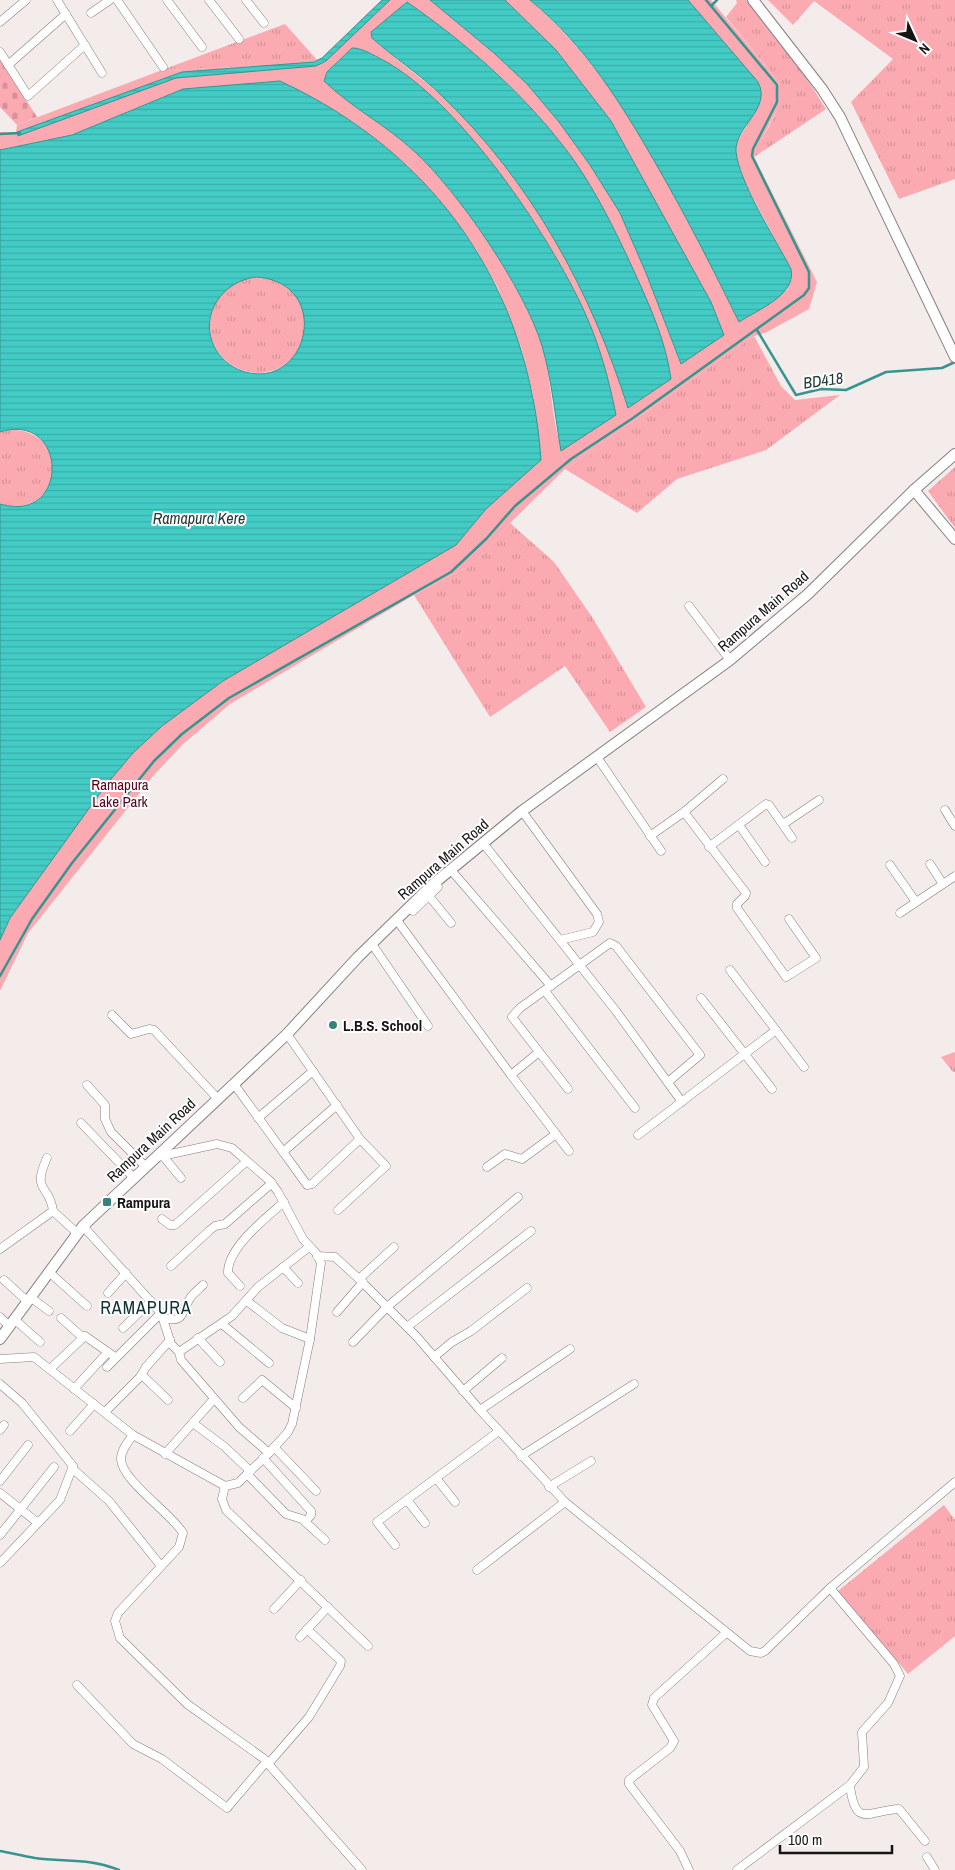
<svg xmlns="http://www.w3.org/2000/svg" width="955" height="1870" font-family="'Archivo Narrow',sans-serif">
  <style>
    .grass { fill: url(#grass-tufts) }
    .cemetery { fill: url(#cemetery-stones) }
    .park { fill: #fcaab1; fill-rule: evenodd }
    .water { fill: url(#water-rules); stroke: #369590; fill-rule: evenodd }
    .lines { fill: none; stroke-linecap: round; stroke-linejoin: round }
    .stream { stroke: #369590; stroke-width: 2.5 }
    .minor-casing { stroke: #867e7f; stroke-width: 9 }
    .secondary-casing { stroke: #867e7f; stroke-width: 12 }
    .minor { stroke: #fff; stroke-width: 8 }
    .secondary { stroke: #fff; stroke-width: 10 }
    .poi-dot { fill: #39817d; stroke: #fff; stroke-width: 2 }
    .labels { text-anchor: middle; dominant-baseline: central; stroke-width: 4; stroke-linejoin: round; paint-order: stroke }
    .street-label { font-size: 15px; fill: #171414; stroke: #fff }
    .park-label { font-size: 15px; fill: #59021a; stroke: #fff }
    .poi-label { font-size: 15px; font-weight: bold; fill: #171414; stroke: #fff; text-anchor: start }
    .water-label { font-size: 16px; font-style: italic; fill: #223938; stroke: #fff }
    .quarter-label { font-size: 18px; letter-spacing: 1px; fill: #103331; stroke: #fff }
  </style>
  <defs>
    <pattern id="grass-tufts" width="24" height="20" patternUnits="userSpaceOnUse" patternTransform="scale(1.25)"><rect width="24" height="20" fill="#fcaab1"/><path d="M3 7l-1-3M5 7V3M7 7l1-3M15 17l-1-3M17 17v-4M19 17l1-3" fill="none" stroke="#d79197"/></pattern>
    <pattern id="cemetery-stones" width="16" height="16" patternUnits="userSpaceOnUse" patternTransform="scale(1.25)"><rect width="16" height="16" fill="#fcaab1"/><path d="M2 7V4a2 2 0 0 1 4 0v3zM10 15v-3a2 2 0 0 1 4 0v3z" fill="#d79197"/></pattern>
    <pattern id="water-rules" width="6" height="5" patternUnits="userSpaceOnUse" patternTransform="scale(1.25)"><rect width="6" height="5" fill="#43ccc5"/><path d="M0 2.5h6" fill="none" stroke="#3aaea8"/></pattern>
  </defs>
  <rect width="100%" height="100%" fill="#f4ebeb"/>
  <g class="grass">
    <path d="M736 0H746L807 79 826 109 754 157 756 150C765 131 788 102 778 81L726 17 737 3Z"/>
    <path d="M768 0H955V179L899 199 851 102 893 59 814 1 793 25Z"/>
    <path d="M285 24 318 61 298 65 162 70Z"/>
    <circle cx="258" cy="325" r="48"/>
    <path d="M754 336 781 386 795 400 840 395 766 450 677 479 637 513 565 469Z"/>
    <path d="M13 430C75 432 60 522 0 504V432Z"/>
    <path d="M955 467V528L928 491Z"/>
    <path d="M510 523 554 562 592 617 646 707 610 732 565 666 490 717 414 595 469 566 488 549Z"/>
    <path d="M955 1052V1072H953L941 1057Z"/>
    <path d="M944 1505 955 1520V1636L908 1674 838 1591Z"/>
  </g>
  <path class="cemetery" d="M0 59 37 117 17 125 0 107Z"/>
  <path class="park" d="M382 0H430L494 53 527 84 559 122 590 165 620 213 646 273 680 363 724 335 711 302 611 121 556 50 505 0H530C627 84 683 209 739 322L787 290 792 278 791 269 744 181 737 159 736 144 760 103V86L688 0H711L778 81 781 89 780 104 756 150 754 157 817 282 809 309 767 332 754 336 565 469 510 523 488 549 469 566 414 595 230 704 182 745 154 775 28 933 0 991V940L10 918 106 785 133 753 162 726 223 681 456 545 486 509 541 460 533 394 522 350 498 288 476 249 437 197 407 165 356 124 319 101 183 89 72 135 0 150V132H16L17 125 162 70 298 65 322 58ZM406 2C470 45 530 98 574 161 601 199 622 243 640 285 653 316 667 346 671 379L628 408C623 396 620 381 615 368 610 352 602 335 595 319 562 244 518 174 461 114 433 85 401 65 372 38ZM352 48C362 48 371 53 380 58 402 70 418 86 436 103 497 162 550 236 585 313 600 345 609 380 616 415L562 450C551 418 552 380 542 346 525 289 458 191 414 151 386 125 352 108 324 81L327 72Z"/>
  <g class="water">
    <path d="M382 0H390L326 61 316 66 176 78 18 136 17 132 182 72 314 62 322 58Z"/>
    <path d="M430 0H505L556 50 611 121 711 302 724 335 681 364 646 273 620 213 590 165 559 122 527 84 494 53Z"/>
    <path d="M530 0H688L758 82C772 109 735 126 736 151 738 181 776 240 791 269 797 295 757 310 739 322 713 269 686 216 656 164 621 103 585 45 530 0Z"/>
    <path d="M407 2C469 45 528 97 573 159 597 193 616 232 633 269 649 304 666 341 671 379L628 408C591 291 531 181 442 96 420 74 394 58 372 38L371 32Z"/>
    <path d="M352 48C363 48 373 55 383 60 459 101 550 235 585 313 600 346 609 380 616 415L561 451C555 417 552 380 542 346 525 289 458 191 414 151 386 125 352 108 324 81L327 72Z"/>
    <path d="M280 81C437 154 529 288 541 460L486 509 456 545 223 681 162 726 133 753 106 785 10 918 0 940V504C70 525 69 411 0 432V150L72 135 183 89ZM256 277C334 282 309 393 242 371 230 367 220 358 214 346 199 314 223 281 256 277Z"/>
  </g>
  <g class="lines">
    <g class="stream">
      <path d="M711 6 717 0"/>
      <path d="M0 134 20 133"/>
      <path d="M757 330 796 395 821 389 846 390 886 372 942 368 955 362"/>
      <path d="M0 976 32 919 72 863 154 761 182 734 229 698 451 572 487 538 515 506 571 459 633 418 804 295 809 288V272L752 156 753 149 777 102V85L706 0"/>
      <path d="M0 1851C11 1853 23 1856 35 1858 64 1862 91 1858 119 1870"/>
    </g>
    <g class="minor-casing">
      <g id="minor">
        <path d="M57 0 102 73"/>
        <path d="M117 0 163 67"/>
        <path d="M167 0 202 47"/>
        <path d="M209 0 239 39"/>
        <path d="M246 0 264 23"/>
        <path d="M91 13 110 0"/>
        <path d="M0 22 26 0"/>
        <path d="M0 52 28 96 85 45"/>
        <path d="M8 65 66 14"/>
        <path d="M689 606 730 660"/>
        <path d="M597 757 661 851"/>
        <path d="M945 810 955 826"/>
        <path d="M522 811 597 914 599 922 593 932 560 940"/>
        <path d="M684 812 746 893 745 896 737 904V908L786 977 816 958 789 919"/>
        <path d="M781 822 792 838"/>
        <path d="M739 825 765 862"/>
        <path d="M650 836 684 812 723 779"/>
        <path d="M483 843 616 1011 682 1102"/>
        <path d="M709 847 766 804 769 805 781 822 785 823 819 800"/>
        <path d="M930 864 943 884"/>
        <path d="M890 865 916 902"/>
        <path d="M451 870 551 986"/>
        <path d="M429 896 451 923"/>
        <path d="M409 907 413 911 438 887 436 882"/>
        <path d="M900 913 955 876"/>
        <path d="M396 919 511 1075"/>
        <path d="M372 944 428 1026"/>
        <path d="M730 970 804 1067"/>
        <path d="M545 991 635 1108"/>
        <path d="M701 998 772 1089"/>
        <path d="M112 1015 131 1034 149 1029 154 1030 218 1099"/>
        <path d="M287 1034 360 1139 386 1166 338 1210"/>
        <path d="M539 1052 511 1075 569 1151"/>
        <path d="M234 1084 307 1185 312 1184 360 1139"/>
        <path d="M87 1085 105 1105V1119L111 1132 145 1166"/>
        <path d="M568 1089 512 1017 520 1008 610 943 616 946 700 1055 668 1082"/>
        <path d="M258 1118 313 1071"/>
        <path d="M81 1123 133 1177"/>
        <path d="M638 1135 776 1030"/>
        <path d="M283 1152 337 1105"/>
        <path d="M163 1156 181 1178"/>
        <path d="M47 1158C31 1193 50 1184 53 1211"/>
        <path d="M487 1167 505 1154 522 1159 556 1134"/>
        <path d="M162 1219 170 1225H175L247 1161"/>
        <path d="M83 1226 161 1313 171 1344 179 1352"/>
        <path d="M0 1249 53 1211 77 1233"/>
        <path d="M317 1256 335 1257 359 1279 417 1337 480 1410 565 1502 750 1651 761 1653 765 1651 830 1588 955 1482"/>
        <path d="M171 1266 210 1230 215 1226 225 1224 272 1183"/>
        <path d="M283 1267 298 1283"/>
        <path d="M49 1272 87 1306"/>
        <path d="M359 1279 394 1247"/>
        <path d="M4 1280 27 1301"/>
        <path d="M240 1286 228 1273C227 1248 266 1218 284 1202"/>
        <path d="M108 1293 126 1273"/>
        <path d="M30 1297 49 1311"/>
        <path d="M247 1301 282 1328 310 1339"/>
        <path d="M337 1312 363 1282"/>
        <path d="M0 1317 9 1326"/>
        <path d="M61 1318 82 1337"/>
        <path d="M164 1318C185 1323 180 1314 189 1300 192 1294 198 1290 203 1285"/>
        <path d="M14 1319 40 1342"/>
        <path d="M222 1324 269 1363"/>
        <path d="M407 1327 531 1231"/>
        <path d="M123 1328 151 1301"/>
        <path d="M198 1338 220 1362"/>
        <path d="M353 1342 387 1307 518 1197"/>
        <path d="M434 1357 452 1342 471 1331 527 1288"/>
        <path d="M0 1359 34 1357 133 1435 225 1486 238 1483 269 1453 288 1432 292 1424 310 1339 321 1263 316 1253 303 1239 278 1192 270 1181 232 1148 217 1144 157 1157"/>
        <path d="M107 1367 161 1313"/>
        <path d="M50 1369 85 1336 115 1357"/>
        <path d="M142 1375 168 1400"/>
        <path d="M0 1384 22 1403 73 1466 60 1500 0 1563"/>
        <path d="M74 1389 108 1352"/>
        <path d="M463 1391 502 1358"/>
        <path d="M243 1398 262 1380 296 1408"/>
        <path d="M480 1410 570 1349"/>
        <path d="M105 1412 140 1377 146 1367 170 1340"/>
        <path d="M193 1423 225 1447 250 1471"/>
        <path d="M0 1430 4 1425"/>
        <path d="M70 1431 94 1404"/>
        <path d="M133 1435C128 1442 121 1450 121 1459 121 1480 172 1514 183 1533L179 1547 118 1613 115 1621 120 1638 187 1704 263 1758 362 1870"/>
        <path d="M274 1447 316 1491"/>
        <path d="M269 1453 239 1427 181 1360 179 1352 232 1316 258 1287 309 1247"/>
        <path d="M165 1454 214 1399"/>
        <path d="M521 1456 634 1384"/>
        <path d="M263 1458 311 1511V1515L306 1521"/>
        <path d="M73 1469 109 1501 161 1566"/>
        <path d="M247 1474 286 1514 302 1519 325 1540"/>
        <path d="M436 1478 455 1502"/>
        <path d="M0 1481 28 1445"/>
        <path d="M225 1486 222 1499 226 1510 368 1646"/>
        <path d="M549 1487 591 1461"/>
        <path d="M0 1493 38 1523"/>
        <path d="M407 1500 425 1523"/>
        <path d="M0 1535 54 1467"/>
        <path d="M395 1545 377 1522 499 1431"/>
        <path d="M477 1570 565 1502"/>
        <path d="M274 1609 301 1580"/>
        <path d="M300 1637 328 1607"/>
        <path d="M77 1685 133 1744 162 1759 227 1808 267 1761"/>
        <path d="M269 1763 309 1717 340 1666 341 1661 307 1629"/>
        <path d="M850 1785C855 1830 870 1810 899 1809L925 1841"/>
        <path d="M927 1857 935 1870"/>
        <path d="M689 1870 680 1851 629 1784V1780L670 1748 674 1741 652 1705 654 1698 726 1633"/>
        <path d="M737 1870 850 1785 864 1767 862 1732 888 1703 900 1676 894 1664 830 1588"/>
      </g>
    </g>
    <g class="secondary-casing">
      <g id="secondary">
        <path d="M753 0 822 89 840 117 955 357"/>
        <path d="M914 490 955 539"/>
        <path d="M0 1339 83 1226 287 1034 358 957 432 885 522 811 730 660 808 594 914 490 955 454"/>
      </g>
    </g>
    <use href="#minor" class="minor"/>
    <use href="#secondary" class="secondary"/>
  </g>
  <g class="poi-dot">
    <circle cx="333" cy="1025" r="5"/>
    <rect x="102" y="1197" width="10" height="10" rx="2.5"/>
  </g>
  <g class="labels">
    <g class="street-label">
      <text transform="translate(763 611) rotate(-41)">Rampura Main Road</text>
      <text transform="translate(443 859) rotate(-41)">Rampura Main Road</text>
      <text transform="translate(151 1140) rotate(-43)">Rampura Main Road</text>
    </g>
    <g class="park-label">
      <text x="120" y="784">Ramapura<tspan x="120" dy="17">Lake Park</tspan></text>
    </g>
    <g class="poi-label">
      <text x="343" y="1025">L.B.S. School</text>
      <text x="117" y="1202">Rampura</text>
    </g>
    <g class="water-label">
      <text transform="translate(823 380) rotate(-8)">BD418</text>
      <text x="199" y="518">Ramapura Kere</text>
    </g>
    <g class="quarter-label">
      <text x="146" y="1307">RAMAPURA</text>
    </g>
  </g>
  <g transform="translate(915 40) rotate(134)" stroke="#ffffff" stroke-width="4" paint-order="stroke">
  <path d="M0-4L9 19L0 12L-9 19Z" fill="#171414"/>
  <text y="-8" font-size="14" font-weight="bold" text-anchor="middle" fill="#171414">N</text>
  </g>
  <path d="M780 1845v8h112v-8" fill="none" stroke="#171414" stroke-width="2.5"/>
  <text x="788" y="1845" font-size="15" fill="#171414" stroke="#ffffff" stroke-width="4" paint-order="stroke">100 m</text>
</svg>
